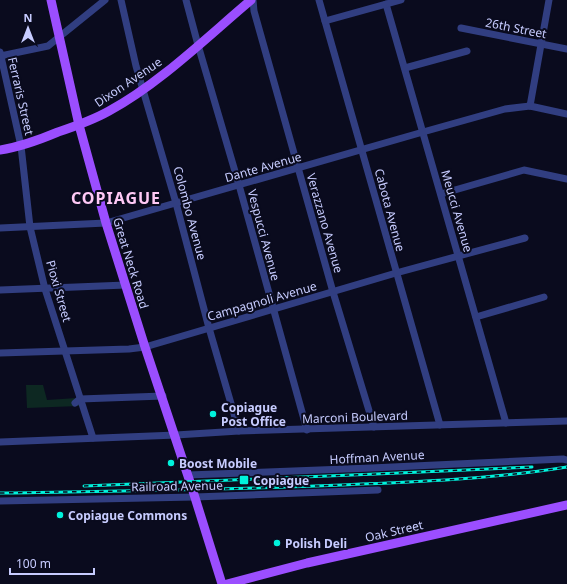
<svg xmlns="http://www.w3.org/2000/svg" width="567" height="584" font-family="'Noto Sans',sans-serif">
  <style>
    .green { fill: #0d2822 }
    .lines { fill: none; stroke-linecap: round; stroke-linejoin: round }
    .minor { stroke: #313e81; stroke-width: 7 }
    .major { stroke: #9b4eff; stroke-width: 9 }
    .rail-casing { stroke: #00f2dc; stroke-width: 3 }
    .rail { stroke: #0a0b1e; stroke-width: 1.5; stroke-dasharray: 4.5; stroke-linecap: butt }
    .poi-dot { fill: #00f2dc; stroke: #0a0b1e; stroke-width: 1.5 }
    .labels { text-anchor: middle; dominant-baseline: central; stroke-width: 4; stroke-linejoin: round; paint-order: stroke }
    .street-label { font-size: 12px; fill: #c7ccff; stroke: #0a0b1e }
    .poi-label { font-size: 12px; font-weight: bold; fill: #c7ccff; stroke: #0a0b1e; text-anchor: start }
    .district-label { font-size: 16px; font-weight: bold; letter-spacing: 1px; fill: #ffc9f6; stroke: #0a0b1e }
  </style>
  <rect width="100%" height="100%" fill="#0a0b1e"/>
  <path class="green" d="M26 385H43L47 400 77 398 79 406 27 408Z"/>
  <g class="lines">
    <g class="minor">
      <path d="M121 0 136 66 176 203 209 328 239 431"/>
      <path d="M186 0 198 45 239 185 307 430"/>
      <path d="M253 0 254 11 333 292 374 427"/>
      <path d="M319 0 440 425"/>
      <path d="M386 4 506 423"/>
      <path d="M325 21 401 0"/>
      <path d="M461 28 567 49"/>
      <path d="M0 52 21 146 30 227 45 289 93 438"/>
      <path d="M0 56 48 46 105 0"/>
      <path d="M405 68 467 51"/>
      <path d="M530 106 549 0"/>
      <path d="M441 194 524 170 567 179"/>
      <path d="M0 228 106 223 423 132 505 109 530 106 567 114"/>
      <path d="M0 290 126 285"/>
      <path d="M476 317 544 297"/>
      <path d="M0 353 129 349 145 347 396 273 525 238"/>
      <path d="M75 403 80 399 163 396"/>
      <path d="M0 442 176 435 239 431 567 421"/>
      <path d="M188 475 371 468 563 459 567 460"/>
      <path d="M0 501 195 497 378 490"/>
    </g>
    <g class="major">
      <path d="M51 0 79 125 106 223 145 347 190 482"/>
      <path d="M0 150C20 147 39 140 58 132 76 126 93 120 109 111 159 84 207 37 251 0"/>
      <path d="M192 488 222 584"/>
      <path d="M227 584 307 563 567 505"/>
    </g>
    <g class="rail-casing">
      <g id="rail">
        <path d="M84 486 376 474 532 467"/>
        <path d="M0 493C114 491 228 490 341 485 416 482 493 479 567 467"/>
      </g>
    </g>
    <use href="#rail" class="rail"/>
  </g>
  <g class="poi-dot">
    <circle cx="213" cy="414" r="4"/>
    <circle cx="171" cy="463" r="4"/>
    <rect x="239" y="475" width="10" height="10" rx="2"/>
    <circle cx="60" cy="515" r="4"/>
    <circle cx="277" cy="543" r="4"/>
  </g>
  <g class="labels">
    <g class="street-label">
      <text transform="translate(516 28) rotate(11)">26th Street</text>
      <text transform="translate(128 82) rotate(-34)">Dixon Avenue</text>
      <text transform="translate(21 96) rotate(77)">Ferraris Street</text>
      <text transform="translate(263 167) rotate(-16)">Dante Avenue</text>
      <text transform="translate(390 210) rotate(75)">Cabota Avenue</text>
      <text transform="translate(457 211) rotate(74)">Meucci Avenue</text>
      <text transform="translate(190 213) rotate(75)">Colombo Avenue</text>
      <text transform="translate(325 223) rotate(74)">Verazzano Avenue</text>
      <text transform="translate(264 235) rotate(75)">Vespucci Avenue</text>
      <text transform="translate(131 263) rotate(73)">Great Neck Road</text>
      <text transform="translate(59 291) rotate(74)">Pioxi Street</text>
      <text transform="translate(262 301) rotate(-16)">Campagnoli Avenue</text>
      <text transform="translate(355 417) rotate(-2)">Marconi Boulevard</text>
      <text transform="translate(377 457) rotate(-3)">Hoffman Avenue</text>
      <text transform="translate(177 486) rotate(-1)">Railroad Avenue</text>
      <text transform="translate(394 531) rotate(-13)">Oak Street</text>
    </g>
    <g class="poi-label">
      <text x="221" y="407">Copiague<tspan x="221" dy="14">Post Office</tspan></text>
      <text x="179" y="463">Boost Mobile</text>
      <text x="253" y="480">Copiague</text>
      <text x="68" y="515">Copiague Commons</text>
      <text x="285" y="543">Polish Deli</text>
    </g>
    <g class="district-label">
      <text x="116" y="198">COPIAGUE</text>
    </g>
  </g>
  <g transform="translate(28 28)" stroke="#0a0b1e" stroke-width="3" paint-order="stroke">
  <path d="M0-3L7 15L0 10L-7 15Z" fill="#c7ccff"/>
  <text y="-6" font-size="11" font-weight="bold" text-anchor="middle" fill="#c7ccff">N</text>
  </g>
  <path d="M10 568v6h84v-6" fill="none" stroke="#c7ccff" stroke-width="2"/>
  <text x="16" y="568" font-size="12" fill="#c7ccff" stroke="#0a0b1e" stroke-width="3" paint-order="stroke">100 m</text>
</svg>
